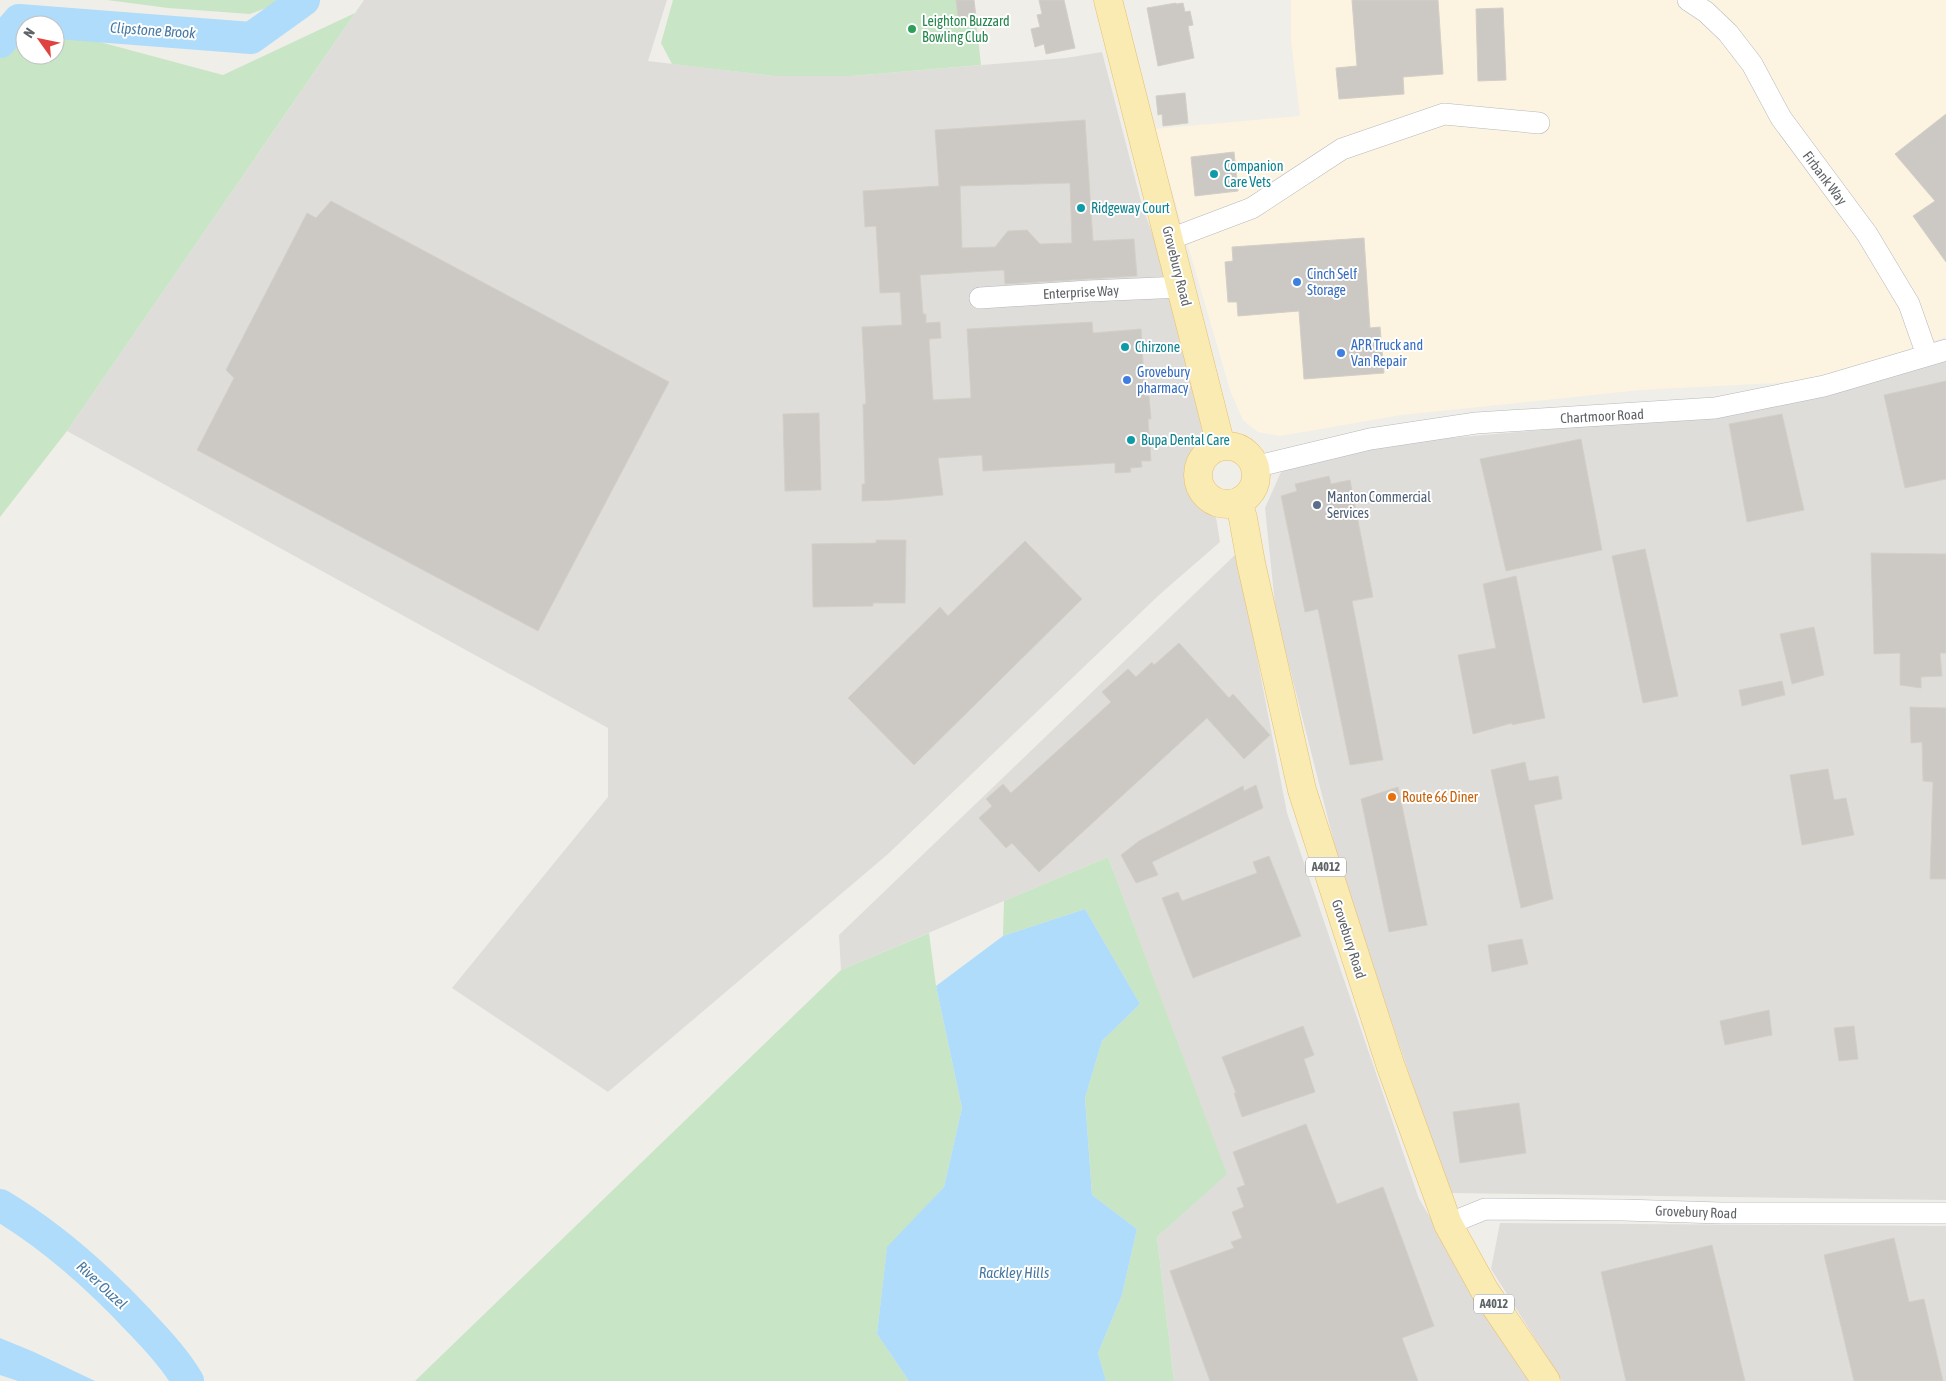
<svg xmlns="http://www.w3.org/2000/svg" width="1946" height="1381" font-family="'Asap Condensed',sans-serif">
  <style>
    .commercial { fill: #fcf4e1 }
    .industrial { fill: #dfddda }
    .green { fill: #c8e5c6 }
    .water { fill: #aedcfa }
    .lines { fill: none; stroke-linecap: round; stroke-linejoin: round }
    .river { stroke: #aedcfa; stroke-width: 32 }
    .building { fill: #ccc9c4; stroke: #d4cfc6; fill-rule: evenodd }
    .minor-casing { stroke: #b5b8bb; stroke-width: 22 }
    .major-casing { stroke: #e9be68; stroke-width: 29 }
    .minor { stroke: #fff; stroke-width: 21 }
    .major { stroke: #faebb3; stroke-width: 28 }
    .leisure-dot { fill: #2e9e5b; stroke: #fff; stroke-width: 2 }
    .culture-dot { fill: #0f9aa8; stroke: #fff; stroke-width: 2 }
    .shop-dot { fill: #3f7fe0; stroke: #fff; stroke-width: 2 }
    .service-dot { fill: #5c6f8a; stroke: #fff; stroke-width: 2 }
    .food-dot { fill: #e8710a; stroke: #fff; stroke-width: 2 }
    .labels { text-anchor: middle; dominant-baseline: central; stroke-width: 4; stroke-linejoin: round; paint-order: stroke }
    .shield { fill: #fff; stroke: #8f9295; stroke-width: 1 }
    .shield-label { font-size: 12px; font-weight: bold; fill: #5f6367 }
    .leisure-label { font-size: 14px; fill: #27864d; stroke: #fff; text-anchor: start }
    .culture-label { font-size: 14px; fill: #0d838f; stroke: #fff; text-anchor: start }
    .street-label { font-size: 14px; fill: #5f6367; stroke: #fff }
    .shop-label { font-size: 14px; fill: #366cbe; stroke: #fff; text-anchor: start }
    .service-label { font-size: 14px; fill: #4e5e75; stroke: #fff; text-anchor: start }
    .food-label { font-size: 14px; fill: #c56008; stroke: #fff; text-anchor: start }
    .water-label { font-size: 15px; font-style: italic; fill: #4779a3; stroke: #fff }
  </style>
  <rect width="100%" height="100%" fill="#f0eee8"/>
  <path class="commercial" d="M1291 0H1946V337L1814 381 1640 390 1401 415 1280 436 1258 432 1243 420 1231 393 1154 129 1300 116 1291 40Z"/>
  <g class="industrial">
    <path d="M364 0H667L648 61 774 76H852L1066 58 1102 52 1142 205 1175 297 1203 436 1220 542 1159 595 888 854 608 1092 452 988 608 797V728L67 431Z"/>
    <path d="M1946 357V1200L1449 1193 1341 870 1276 614 1265 508 1281 472 1338 448 1719 414Z"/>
    <path d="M1237 553 1287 813 1419 1199 1530 1381H1174L1157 1237 1226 1174 1108 857 841 970 839 935Z"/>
    <path d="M1500 1223 1946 1226V1381H1562L1491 1269Z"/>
  </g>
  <g class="green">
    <path d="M107 0H283L272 6 250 14 168 8Z"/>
    <path d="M673 0H974L981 65 852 76H774L672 64 661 43Z"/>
    <path d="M355 13 67 431 0 517V23L6 17 36 25H25V55H55V30L223 75Z"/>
    <path d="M1108 857 1227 1174 1157 1237 1174 1381H1106L1098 1353 1122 1295 1137 1229 1092 1195 1085 1098 1102 1041 1140 1004 1085 909 1003 936 1004 901Z"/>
    <path d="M929 933 936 986 962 1108 944 1187 887 1248 877 1334 909 1381H415L841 970Z"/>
  </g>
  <g class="water">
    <path d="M1085 909 1140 1004 1102 1041 1085 1098 1092 1195 1137 1229 1122 1295 1098 1353 1106 1381H909L877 1334 887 1247 944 1187 962 1108 936 986 1003 936Z"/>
    <path d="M0 1338 34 1352 95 1381H18L0 1375Z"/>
  </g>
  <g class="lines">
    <g class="river">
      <path d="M0 42 19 20 251 38 304 0"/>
      <path d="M0 1205C52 1236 98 1277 140 1322 157 1340 175 1359 188 1381"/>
    </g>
  </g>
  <g class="building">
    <path d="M956 0H974L977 25 959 28Z"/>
    <path d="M1039 0H1064L1075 48 1046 54 1044 44 1035 47 1031 29 1040 27 1037 15 1042 14Z"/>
    <path d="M1352 0H1438L1443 74 1403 77 1404 94 1339 99 1336 68 1357 66Z"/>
    <path d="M1176 3V4L1183 3 1185 12 1190 11 1193 25 1188 26 1194 58 1158 66 1147 8Z"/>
    <path d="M1503 8 1506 80 1478 81 1476 9Z"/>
    <path d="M1185 93 1188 123 1163 126 1162 114 1158 115 1156 96Z"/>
    <path d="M1946 114V262L1913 216 1935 201 1895 154Z"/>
    <path d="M1085 120 1093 241 1134 239 1137 276 1005 284 1004 270 920 275 923 314H926V323L940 322 941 338 929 339 933 400 971 398 967 329 1092 322 1093 333 1141 329 1145 396H1149L1151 419H1148L1151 461H1141L1142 467 1130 468 1131 472 1115 473V463L983 471 982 455 938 458 943 495 892 500 862 501V484H865L863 404H866L862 327 902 325 900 292 880 293 876 226 865 227 863 191 939 186 935 130ZM1070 183 1072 243 1040 244 1027 230 1008 231 995 247 962 248 960 186Z"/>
    <path d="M1234 152 1238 191 1195 196 1191 157Z"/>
    <path d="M331 201 669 382 538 631 197 450 234 378 226 370 307 213 316 218Z"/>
    <path d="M1364 238 1370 328 1380 327 1384 373 1304 379 1299 311 1238 316 1237 302H1228L1225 262 1233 261 1232 247Z"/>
    <path d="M1946 381V479L1905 488 1884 395Z"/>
    <path d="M819 413 821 490 785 491 783 414Z"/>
    <path d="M1782 414 1804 510 1747 522 1729 424Z"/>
    <path d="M1581 439 1602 550 1506 571 1480 459Z"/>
    <path d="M1329 476 1331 484 1350 480 1373 597 1352 601 1383 760 1350 765 1318 609 1305 612 1281 496 1297 491 1295 484Z"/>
    <path d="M876 540H906L905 603H873V606L813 607 812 544 876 543Z"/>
    <path d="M1025 541 1082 599 914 765 848 698 940 607 948 616Z"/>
    <path d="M1645 549 1678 696 1643 703 1612 556Z"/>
    <path d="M1871 553 1946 554V653H1940L1942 676 1921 677V688L1900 685V653L1874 654Z"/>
    <path d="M1516 576 1545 718 1512 725V723L1473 734 1458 655 1496 648 1483 584Z"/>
    <path d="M1814 627 1824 675 1792 684 1780 634Z"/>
    <path d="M1179 643 1229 698 1233 694 1270 735 1244 759 1207 718 1039 872 1012 843 1006 848 979 818 992 806 986 799 1003 784 1011 793 1111 702 1102 692 1128 669 1136 677 1152 662 1154 665Z"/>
    <path d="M1782 681 1785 695 1742 706 1739 690Z"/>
    <path d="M1910 707 1946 708V879H1930L1933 782 1923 781 1922 742 1911 743Z"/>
    <path d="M1525 762 1529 781 1558 776 1562 799 1534 805 1553 899 1521 908 1491 770Z"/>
    <path d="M1828 769 1834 800 1846 798 1854 835 1802 845 1790 775Z"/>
    <path d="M1256 785 1263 808 1152 862 1158 875 1136 883 1121 855 1139 841 1243 786 1244 791Z"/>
    <path d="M1398 787 1427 925 1389 932 1361 799Z"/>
    <path d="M1269 856 1301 936 1193 978 1162 898 1178 892 1182 901 1257 873 1253 862Z"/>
    <path d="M1522 939 1528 964 1492 972 1488 945Z"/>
    <path d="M1769 1010 1772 1035 1725 1045 1720 1021Z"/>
    <path d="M1303 1026 1314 1055 1304 1059 1315 1092 1242 1117 1234 1093H1236L1222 1057Z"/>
    <path d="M1854 1026 1858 1059 1839 1061 1834 1028Z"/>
    <path d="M1519 1103 1526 1153 1460 1163 1453 1112Z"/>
    <path d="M1306 1124 1337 1204 1383 1187 1434 1326 1402 1338 1418 1381H1210L1170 1271 1234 1248 1231 1242 1242 1238 1232 1212 1244 1207 1237 1188 1245 1185 1233 1152Z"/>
    <path d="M1894 1238 1909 1302 1924 1299 1943 1381H1854L1824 1255Z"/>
    <path d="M1712 1245 1745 1381H1626L1601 1272Z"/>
  </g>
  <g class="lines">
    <g class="minor-casing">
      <g id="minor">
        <path d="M1688 0 1706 12 1728 33 1752 64 1781 118 1867 234 1909 304 1927 355"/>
        <path d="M1170 239 1252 208 1342 149 1444 114 1539 123"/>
        <path d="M980 298 1089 291 1182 287"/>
        <path d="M1254 467 1370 439 1476 423 1715 408 1824 386 1946 350"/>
        <path d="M1448 1224 1485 1209 1623 1210 1721 1213H1946"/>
      </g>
    </g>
    <g class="major-casing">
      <g id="major">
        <path d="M1108 0 1221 446"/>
        <circle cx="1227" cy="475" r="29"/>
        <path d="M1238 502 1243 518 1251 563 1302 790 1390 1064 1448 1224 1485 1291 1546 1381"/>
      </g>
    </g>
    <use href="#minor" class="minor"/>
    <use href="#major" class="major"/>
  </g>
  <circle class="leisure-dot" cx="912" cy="29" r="5"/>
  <g class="culture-dot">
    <circle cx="1214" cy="174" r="5"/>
    <circle cx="1081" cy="208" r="5"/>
    <circle cx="1125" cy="347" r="5"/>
    <circle cx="1131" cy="440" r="5"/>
  </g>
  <g class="shop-dot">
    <circle cx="1297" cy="282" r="5"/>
    <circle cx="1341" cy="353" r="5"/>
    <circle cx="1127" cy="380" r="5"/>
  </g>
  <circle class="service-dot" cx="1317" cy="505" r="5"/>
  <circle class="food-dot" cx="1392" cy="797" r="5"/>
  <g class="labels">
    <g class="shield">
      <rect x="1306" y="857.5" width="40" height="19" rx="4"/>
      <rect x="1474" y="1294.5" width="40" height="19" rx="4"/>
    </g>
    <g class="shield-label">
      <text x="1326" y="867">A4012</text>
      <text x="1494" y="1304">A4012</text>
    </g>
    <g class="leisure-label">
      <text x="922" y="21">Leighton Buzzard<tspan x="922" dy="16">Bowling Club</tspan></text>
    </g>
    <g class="culture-label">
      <text x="1224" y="166">Companion<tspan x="1224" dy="16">Care Vets</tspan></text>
      <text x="1091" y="208">Ridgeway Court</text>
      <text x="1135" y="347">Chirzone</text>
      <text x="1141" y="440">Bupa Dental Care</text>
    </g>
    <g class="street-label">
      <text transform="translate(1825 178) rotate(53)">Firbank Way</text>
      <text transform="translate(1177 266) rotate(76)">Grovebury Road</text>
      <text transform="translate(1081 292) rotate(-3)">Enterprise Way</text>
      <text transform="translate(1602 416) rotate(-3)">Chartmoor Road</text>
      <text transform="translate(1349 939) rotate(72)">Grovebury Road</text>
      <text transform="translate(1696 1212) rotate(2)">Grovebury Road</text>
    </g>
    <g class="shop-label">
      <text x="1307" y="274">Cinch Self<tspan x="1307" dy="16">Storage</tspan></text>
      <text x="1351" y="345">APR Truck and<tspan x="1351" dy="16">Van Repair</tspan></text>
      <text x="1137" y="372">Grovebury<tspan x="1137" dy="16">pharmacy</tspan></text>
    </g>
    <g class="service-label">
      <text x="1327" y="497">Manton Commercial<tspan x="1327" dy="16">Services</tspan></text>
    </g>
    <g class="food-label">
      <text x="1402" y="797">Route 66 Diner</text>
    </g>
    <g class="water-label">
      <text transform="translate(153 30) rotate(4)">Clipstone Brook</text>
      <text x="1014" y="1272">Rackley Hills</text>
      <text transform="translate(102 1285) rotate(43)">River Ouzel</text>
    </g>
  </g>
  <g transform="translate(40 40) rotate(303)"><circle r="24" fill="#ffffff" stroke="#bfc1c2"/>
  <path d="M0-4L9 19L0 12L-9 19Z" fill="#df433f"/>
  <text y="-8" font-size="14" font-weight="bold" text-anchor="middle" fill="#5f6367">N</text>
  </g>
</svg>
